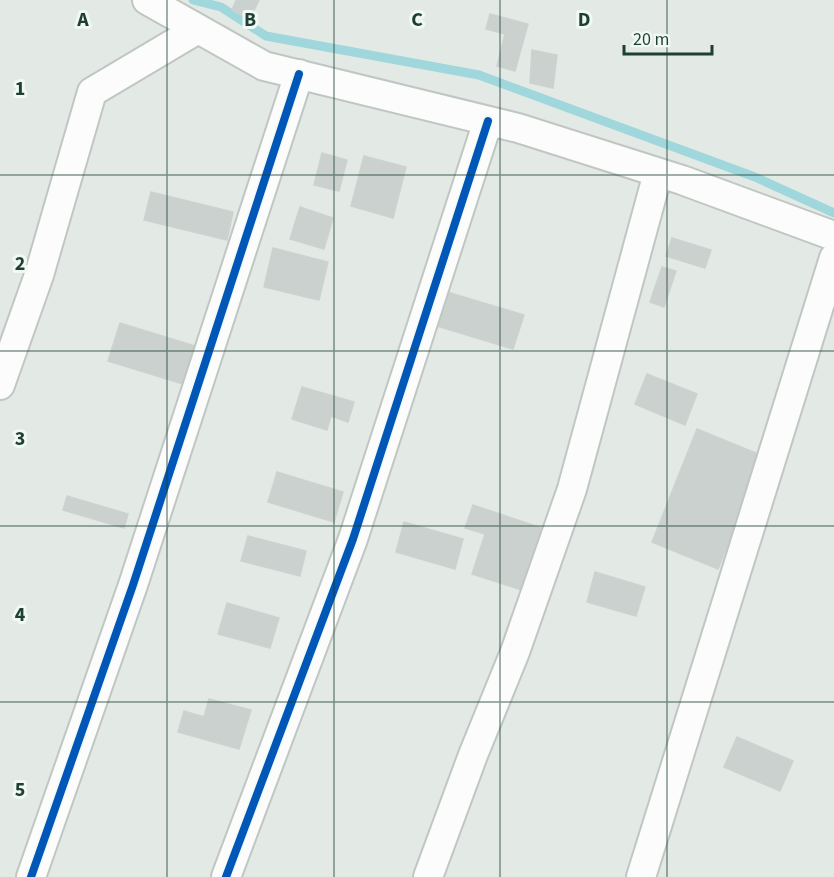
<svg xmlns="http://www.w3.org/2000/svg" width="834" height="877" font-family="'Source Sans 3',sans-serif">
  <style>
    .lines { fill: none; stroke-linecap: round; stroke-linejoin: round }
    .stream { stroke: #9fd7dc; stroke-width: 9 }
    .building { fill: #cad1ce; stroke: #ccd3cf; stroke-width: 1.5 }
    .minor-casing { stroke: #c0c7c3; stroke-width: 32 }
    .minor { stroke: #fbfcfb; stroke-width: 28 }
    .cycleway-casing { stroke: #f1f9f5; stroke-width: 11 }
    .cycleway { stroke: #0057b8; stroke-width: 8 }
    .grid { fill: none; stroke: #1f3f35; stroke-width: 1.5; stroke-opacity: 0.55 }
    .grid-label { font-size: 20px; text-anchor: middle; font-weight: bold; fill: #1f3f35; stroke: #f1f9f5; stroke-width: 6; stroke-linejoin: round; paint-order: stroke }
  </style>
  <rect width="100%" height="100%" fill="#e3eae6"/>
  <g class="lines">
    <path class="stream" d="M193 0 221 7 266 36 479 75 755 177 834 213"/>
  </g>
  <g class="building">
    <path d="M236 0H259L250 19 232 10Z"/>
    <path d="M490 14 528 24 515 71 497 66 505 34 486 29Z"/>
    <path d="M532 50 557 55 553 88 530 83Z"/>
    <path d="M322 153 347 160 339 191 314 185Z"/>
    <path d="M364 156 406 167 393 218 351 206Z"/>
    <path d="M151 192 233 212 227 240 144 220Z"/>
    <path d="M300 207 333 218 324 249 290 239Z"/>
    <path d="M672 238 711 250 705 268 666 256Z"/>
    <path d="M273 248 328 262 319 300 264 287Z"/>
    <path d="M662 267 676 271 664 307 650 302Z"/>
    <path d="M447 292 524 315 513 349 437 326Z"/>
    <path d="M120 323 195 346 183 384 108 361Z"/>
    <path d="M647 374 697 394 685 425 635 404Z"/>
    <path d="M302 387 354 402 348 422 331 416 327 430 292 419Z"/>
    <path d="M697 429 763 456 718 569 652 542Z"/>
    <path d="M277 472 343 492 334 522 268 502Z"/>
    <path d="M67 496 128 514 124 528 63 510Z"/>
    <path d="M473 505 542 528 522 590 472 574 485 534 465 528Z"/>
    <path d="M404 522 463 539 455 569 396 552Z"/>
    <path d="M248 536 306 551 300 576 241 561Z"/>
    <path d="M595 572 645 587 636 616 587 602Z"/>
    <path d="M227 603 279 618 270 648 218 634Z"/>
    <path d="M209 699 251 710 239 749 178 732 184 711 204 717Z"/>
    <path d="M737 737 793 761 780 791 724 767Z"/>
  </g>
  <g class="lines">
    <g class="minor-casing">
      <g id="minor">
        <path d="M147 0 264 66 518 128 682 180 834 236"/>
        <path d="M0 385 39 275 92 92 198 29"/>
        <path d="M31 877 133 585 299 74"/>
        <path d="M226 877 353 539 488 121"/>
        <path d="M428 877 473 755 515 652 572 489 658 173"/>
        <path d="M641 877 834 258"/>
      </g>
    </g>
    <use href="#minor" class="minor"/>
    <g class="cycleway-casing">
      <g id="cycleway">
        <path d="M31 877 133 585 299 74"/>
        <path d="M226 877 353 539 488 121"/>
      </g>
    </g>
    <use href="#cycleway" class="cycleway"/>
  </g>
  <path class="grid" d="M167 0V877M334 0V877M500 0V877M667 0V877M0 175H834M0 351H834M0 526H834M0 702H834"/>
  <g class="grid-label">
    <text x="83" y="26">A</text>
    <text x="250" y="26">B</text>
    <text x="417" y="26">C</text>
    <text x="584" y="26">D</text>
    <text x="20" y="95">1</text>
    <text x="20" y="270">2</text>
    <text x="20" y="445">3</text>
    <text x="20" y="621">4</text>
    <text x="20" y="796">5</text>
  </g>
  <path d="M624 45v9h88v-9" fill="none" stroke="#1f3f35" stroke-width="3"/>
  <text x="633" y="45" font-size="18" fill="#1f3f35" stroke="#f1f9f5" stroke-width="4.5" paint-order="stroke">20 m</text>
</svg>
